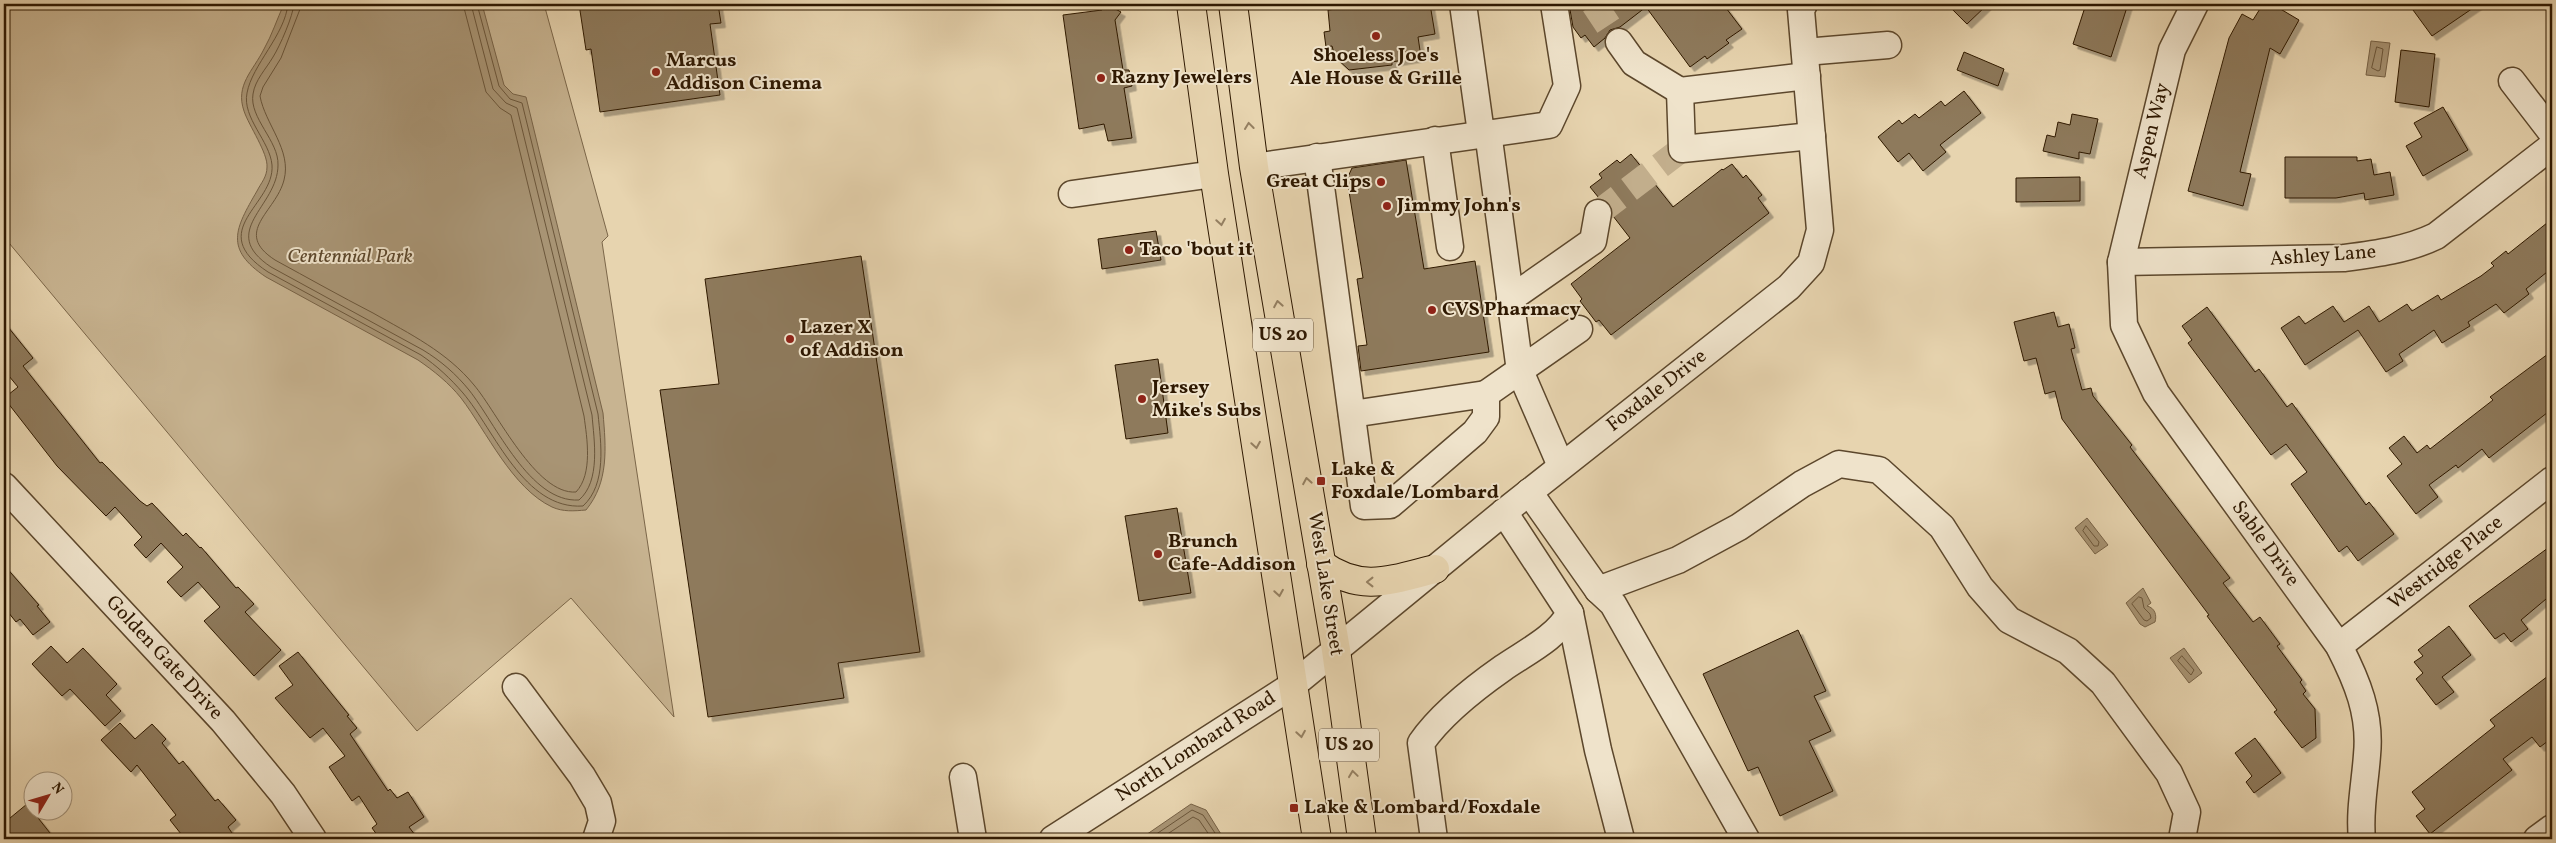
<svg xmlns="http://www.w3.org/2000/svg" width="2556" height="843" font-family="Vollkorn,serif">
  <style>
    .green { fill: #c8b491; stroke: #7b6649 }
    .water { fill: #a89474; stroke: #776246 }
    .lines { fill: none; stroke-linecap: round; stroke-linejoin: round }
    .shore { stroke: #6b563a; stroke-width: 1 }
    .building { fill: #8e7a5b; stroke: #2e1801; filter: url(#shadow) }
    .minor-tunnel { stroke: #c2ae8c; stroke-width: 26; stroke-dasharray: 26 13; stroke-linecap: butt }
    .minor-casing { stroke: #5c472c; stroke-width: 29 }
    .major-casing { stroke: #2e1801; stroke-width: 30 }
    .minor { stroke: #efe3cb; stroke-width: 26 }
    .major { stroke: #e7d4af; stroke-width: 28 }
    .oneway { stroke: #947f61 }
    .poi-dot { fill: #8f2418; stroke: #efe3cb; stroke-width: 2 }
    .labels { text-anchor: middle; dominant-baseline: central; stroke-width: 4; stroke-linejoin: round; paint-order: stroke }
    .shield { fill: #efe3cb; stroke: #68553e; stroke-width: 1 }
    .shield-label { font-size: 19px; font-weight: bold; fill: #2e1801 }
    .poi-label { font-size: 20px; font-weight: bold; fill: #2e1801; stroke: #efe3cb; text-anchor: start }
    .street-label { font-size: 20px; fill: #2e1801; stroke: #efe3cb }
    .park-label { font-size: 20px; font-style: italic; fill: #5c472c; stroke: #efe3cb }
  </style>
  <defs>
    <filter id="shadow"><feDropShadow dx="4.5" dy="4.5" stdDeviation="0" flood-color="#0004"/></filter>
  </defs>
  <rect width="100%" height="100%" fill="#e7d4af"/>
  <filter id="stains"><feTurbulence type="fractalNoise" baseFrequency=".004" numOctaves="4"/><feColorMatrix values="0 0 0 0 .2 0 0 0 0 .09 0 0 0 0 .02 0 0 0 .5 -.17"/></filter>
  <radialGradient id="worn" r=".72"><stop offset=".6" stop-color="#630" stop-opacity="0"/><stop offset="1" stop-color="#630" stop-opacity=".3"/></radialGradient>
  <path class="green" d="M4 4H544L608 236 602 242 674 717 571 598 417 731 4 237Z"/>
  <g class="water">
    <path d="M284 4H482L504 85 513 94 526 97 603 413C606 448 609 482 586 510 574 511 563 512 552 507 512 488 487 432 461 398 449 383 434 371 418 360L266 277C224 249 235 229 257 191 261 183 267 177 267 167 268 153 249 126 244 111 235 85 253 71 264 49 272 35 277 19 284 4Z"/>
    <path d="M2371 41 2390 43 2385 77 2366 75Z"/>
    <path d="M2087 518 2108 545 2095 554 2075 528Z"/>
    <path d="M2143 588 2151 603 2147 606C2155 608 2157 615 2155 622L2145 627 2140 624 2126 603Z"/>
    <path d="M2184 648 2202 673 2189 683 2170 658Z"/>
    <path d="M1191 804 1206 810 1224 839H1140Z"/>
  </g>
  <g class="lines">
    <g class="shore">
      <path d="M288 4C285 35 252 65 247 93 242 118 270 141 272 165 275 205 204 230 268 272L421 355C437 366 450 378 463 393 495 431 524 510 583 506 607 484 601 443 598 414L522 103 510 99 499 86 477 4"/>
      <path d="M294 4C293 16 280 46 273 57 266 69 255 80 253 94 249 118 279 141 278 165 278 207 217 231 271 267L423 350C441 361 456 374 469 390 496 424 530 503 579 500 601 481 594 440 592 415L517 108 506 103 493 89 471 4"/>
      <path d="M302 4 281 58 263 87 260 96C265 124 292 150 284 180 276 212 232 232 275 260 308 278 340 296 373 313 410 334 447 352 474 385 497 412 536 495 576 492 593 474 587 438 584 416L511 115 500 108 486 92 463 4"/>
      <path d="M2377 47 2383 49 2380 70 2378 71 2372 68Z"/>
      <path d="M2086 526 2099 542 2098 546H2094L2083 531Z"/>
      <path d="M2139 597 2142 598 2144 608 2150 614 2151 618 2147 621 2144 620 2132 604Z"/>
      <path d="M2182 656 2194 670 2191 675 2178 661Z"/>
      <path d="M1149 839 1192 810 1203 815 1219 839"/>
      <path d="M1160 839 1193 817 1199 820 1212 839"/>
    </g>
  </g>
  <g class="building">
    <path d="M579 4H718L721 23 710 24 720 95 600 112 591 49 586 50Z"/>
    <path d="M1106 4 1121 12 1115 20 1123 70H1129L1132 86 1124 88 1132 138 1108 141 1104 124 1079 129 1063 15 1102 10Z"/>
    <path d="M1360 4H1430L1435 34 1418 37 1421 57 1392 62V65L1349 70 1335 57 1332 46 1326 47 1324 32 1330 31 1328 10 1360 6Z"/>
    <path d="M1569 4H1723L1742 29 1726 40 1729 43 1707 59 1705 56 1690 67 1646 7 1620 27 1610 30 1605 38 1594 47 1585 35 1581 38 1573 27Z"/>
    <path d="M1947 4H1988L1967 24Z"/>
    <path d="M2086 4H2128L2111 57 2073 44Z"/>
    <path d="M2263 4H2272L2299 20 2280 54 2270 48 2240 172 2251 174 2243 206 2188 191 2229 38 2242 14 2253 20Z"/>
    <path d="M2422 4H2479L2432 36 2413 10Z"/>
    <path d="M2401 50 2435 54 2429 107 2395 102Z"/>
    <path d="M1964 52 2004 69 1998 86 1957 70Z"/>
    <path d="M1964 91 1981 113 1940 145 1946 152 1923 171 1909 153 1898 162 1878 137 1899 120 1902 124 1915 114 1919 118 1941 101 1945 106Z"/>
    <path d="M2443 107 2468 150 2423 176 2406 146 2422 137 2414 123Z"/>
    <path d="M2072 114 2098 119 2090 154 2079 152V159L2043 151 2047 135 2055 137 2058 122 2070 125Z"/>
    <path d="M1631 154 1673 207 1722 169 1723 170 1732 164 1743 178 1746 175 1762 195 1758 198 1769 213 1611 335 1599 320 1596 322 1580 301 1582 299 1571 284 1630 238 1613 216 1612 208 1608 202 1599 198 1590 187 1602 178 1599 174 1617 160 1620 163Z"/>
    <path d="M2285 157H2357V161L2371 159 2374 175 2390 172 2394 195 2365 200 2364 193 2336 198H2285Z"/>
    <path d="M1406 160 1424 269 1475 261 1489 352 1361 371 1358 346 1367 345 1357 279 1363 278 1347 179 1352 168Z"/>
    <path d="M2080 177V201L2016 202V178Z"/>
    <path d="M2552 219V268L2526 289 2529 294 2504 313 2496 304 2468 322 2470 326 2442 343 2434 330 2399 354 2403 361 2386 372 2358 330 2305 365 2281 328 2299 316 2305 324 2333 306 2344 322 2369 306 2379 322 2407 304 2412 311 2438 295 2441 300 2481 276 2494 266 2491 263 2506 251 2508 254Z"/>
    <path d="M1156 231 1161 260 1102 269 1098 239Z"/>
    <path d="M861 256 920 652 838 663 844 698 708 717 660 390 719 384 705 279Z"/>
    <path d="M2207 307 2255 372 2259 369 2287 407 2292 403 2366 505 2369 502 2394 534 2358 561 2347 546 2339 552 2291 484 2307 472 2286 444 2271 455 2188 343 2192 340 2182 326Z"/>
    <path d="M2054 312 2058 327 2069 324 2075 348 2071 349 2082 390 2091 388 2093 396 2132 445 2130 447 2230 578 2223 583 2253 622 2260 617 2280 644 2277 646 2302 680 2300 682 2306 691 2303 694 2315 709 2316 738 2302 748 2274 712 2277 710 2207 616 2209 615 2062 419 2055 391 2045 394 2036 358 2024 361 2014 322Z"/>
    <path d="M4 322 33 358 23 366 100 463 102 462 140 501 147 506 152 503 183 536 186 533 200 548 201 547 236 588 238 587 254 604 245 612 281 650 254 676 204 621 220 607 198 582 181 597 167 582 183 567 161 543 146 558 134 545 142 537 115 507 106 516 57 466 4 398 18 387 4 370Z"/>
    <path d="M2552 351V409L2489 458 2482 449 2458 468 2456 465 2429 485 2438 497 2416 514 2387 476 2402 464 2389 448 2404 436 2417 453 2427 445 2430 449 2493 400 2490 397Z"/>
    <path d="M1158 359 1168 433 1126 439 1115 365Z"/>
    <path d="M1177 508 1191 593 1139 601 1125 516Z"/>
    <path d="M2552 545V594L2521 620 2528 629 2511 642 2504 633 2495 639 2469 606Z"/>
    <path d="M4 565 39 605 37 606 50 622 33 635 20 619 16 622 4 607Z"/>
    <path d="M2449 626 2471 655 2442 677 2454 692 2436 705 2416 679 2423 673 2414 662 2423 656 2418 650Z"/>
    <path d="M1798 630 1826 691 1814 696 1831 731 1809 741 1833 791 1780 816 1758 767 1748 771 1703 674Z"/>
    <path d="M51 646 67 663 83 648 117 684 106 695 121 711 105 726 70 689 62 696 32 664Z"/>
    <path d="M298 652 349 715 347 716 357 728 350 734 388 791 390 789 397 798 408 792 424 817 409 827 418 839H380L372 828 377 824 359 796 352 801 329 767 345 756 323 728 310 738 275 698 293 685 279 666Z"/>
    <path d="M2552 673V738L2540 747 2532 737 2503 759 2512 770 2430 834 2416 816 2425 809 2412 792 2495 726 2490 720Z"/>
    <path d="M120 723 135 739 152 724 166 739 162 743 179 764 183 761 215 801 218 799 236 820 228 827 236 839H185L170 820 176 815 137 765 131 772 101 740Z"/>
    <path d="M2255 738 2281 773 2254 793 2246 782 2252 776 2235 753Z"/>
    <path d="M27 804 50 833 41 839H4V823Z"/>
  </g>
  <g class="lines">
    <g class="minor-tunnel">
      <path d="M1594 4 1619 42"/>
      <path d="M1598 213 1682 149"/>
    </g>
    <g class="minor-casing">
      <g id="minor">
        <path d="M1463 4 1481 133"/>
        <path d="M2195 4 2172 50 2121 262 2124 325 2156 393 2339 646C2357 681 2371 714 2367 755 2365 784 2359 811 2362 839"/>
        <path d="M1619 42 1634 63 1680 91 1807 76"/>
        <path d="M1805 52 1888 45"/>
        <path d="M2512 81 2552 133"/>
        <path d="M1680 91 1682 149 1812 136"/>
        <path d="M1488 132 1520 371 1561 466"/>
        <path d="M1435 140 1450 247"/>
        <path d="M1317 157 1364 506 1390 505 1475 432 1486 417V394L1579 329"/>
        <path d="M1254 167 1549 125 1567 86 1554 4"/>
        <path d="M1072 194 1214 174"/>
        <path d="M2121 262 2344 258C2375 254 2407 250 2436 236L2552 146"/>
        <path d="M1510 299 1593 241 1598 213"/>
        <path d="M1352 414 1486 394"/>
        <path d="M4 486 223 721 283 794 313 839"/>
        <path d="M1529 492 1598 590 1613 604 1746 839"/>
        <path d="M1598 590 1678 560 1739 527 1802 484 1839 464 1879 470 1942 527 1980 587 2009 620 2068 651 2103 683 2169 773 2187 812 2182 839"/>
        <path d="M1570 613 1598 750 1621 839"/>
        <path d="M2339 646 2552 480"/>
        <path d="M516 687 582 776 598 803 602 821 596 839"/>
        <path d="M963 777 973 839"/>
        <path d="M1053 839 1293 685 1504 512 1789 287 1811 263 1820 230 1801 10 1804 4"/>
        <path d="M1434 839 1421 743C1441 714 1473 689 1503 668 1526 652 1556 638 1570 613L1504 512"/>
        <path d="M2537 839 2552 828"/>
      </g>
    </g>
    <g class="major-casing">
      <g id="major">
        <path d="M1191 4 1214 174 1317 839"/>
        <path d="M1233 4 1254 167 1336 650 1362 839"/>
        <path d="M1321 564C1361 593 1391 580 1435 569"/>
      </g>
    </g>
    <use href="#minor" class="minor"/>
    <use href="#major" class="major"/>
  </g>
  <defs><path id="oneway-chevron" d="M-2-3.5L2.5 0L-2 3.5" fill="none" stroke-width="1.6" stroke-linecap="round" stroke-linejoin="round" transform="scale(1.25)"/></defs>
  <g class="oneway">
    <use href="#oneway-chevron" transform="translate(1249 126) rotate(-97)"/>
    <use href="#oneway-chevron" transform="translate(1221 222) rotate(81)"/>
    <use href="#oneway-chevron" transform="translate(1278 304) rotate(-100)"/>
    <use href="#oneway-chevron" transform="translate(1256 445) rotate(81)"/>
    <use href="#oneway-chevron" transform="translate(1307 481) rotate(-100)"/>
    <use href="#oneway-chevron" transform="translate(1370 582) rotate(180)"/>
    <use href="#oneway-chevron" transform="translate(1279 593) rotate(81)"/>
    <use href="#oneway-chevron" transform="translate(1301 734) rotate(81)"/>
    <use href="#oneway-chevron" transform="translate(1353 774) rotate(-98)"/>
  </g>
  <g class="poi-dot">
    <circle cx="1376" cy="36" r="5"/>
    <circle cx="656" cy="72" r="5"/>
    <circle cx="1101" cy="78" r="5"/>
    <circle cx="1381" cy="182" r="5"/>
    <circle cx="1387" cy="206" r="5"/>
    <circle cx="1129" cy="250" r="5"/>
    <circle cx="1432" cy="310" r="5"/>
    <circle cx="790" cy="339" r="5"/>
    <circle cx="1142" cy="399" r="5"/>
    <rect x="1316" y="476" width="10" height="10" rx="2.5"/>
    <circle cx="1158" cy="554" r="5"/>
    <rect x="1289" y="803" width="10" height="10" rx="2.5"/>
  </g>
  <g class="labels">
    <g class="shield">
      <rect x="1253" y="318.5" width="60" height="33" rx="4"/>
      <rect x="1319" y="728.5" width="60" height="33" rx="4"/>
    </g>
    <g class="shield-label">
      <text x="1283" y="335">US 20</text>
      <text x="1349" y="745">US 20</text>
    </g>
    <g class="poi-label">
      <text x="1376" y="56" text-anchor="middle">Shoeless Joe's<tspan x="1376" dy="23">Ale House &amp; Grille</tspan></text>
      <text x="666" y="61">Marcus<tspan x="666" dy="23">Addison Cinema</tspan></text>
      <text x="1111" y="78">Razny Jewelers</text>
      <text x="1371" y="182" text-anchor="end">Great Clips</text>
      <text x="1397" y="206">Jimmy John's</text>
      <text x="1139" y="250">Taco 'bout it</text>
      <text x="1442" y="310">CVS Pharmacy</text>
      <text x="800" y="328">Lazer X<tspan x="800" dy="23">of Addison</tspan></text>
      <text x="1152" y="388">Jersey<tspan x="1152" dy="23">Mike's Subs</tspan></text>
      <text x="1331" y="470">Lake &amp;<tspan x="1331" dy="23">Foxdale/Lombard</tspan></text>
      <text x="1168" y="542">Brunch<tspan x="1168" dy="23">Cafe-Addison</tspan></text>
      <text x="1304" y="808">Lake &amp; Lombard/Foxdale</text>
    </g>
    <g class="street-label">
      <text transform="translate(2152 131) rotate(-76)">Aspen Way</text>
      <text transform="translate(2323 256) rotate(-4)">Ashley Lane</text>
      <text transform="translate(1657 391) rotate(-38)">Foxdale Drive</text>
      <text transform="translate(2265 544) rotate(54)">Sable Drive</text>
      <text transform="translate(2446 563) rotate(-38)">Westridge Place</text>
      <text transform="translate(1325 584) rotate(81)">West Lake Street</text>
      <text transform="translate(164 658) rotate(47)">Golden Gate Drive</text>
      <text transform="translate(1196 747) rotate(-33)">North Lombard Road</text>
    </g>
    <g class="park-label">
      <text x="350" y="257">Centennial Park</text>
    </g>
  </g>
  <rect width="2556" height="843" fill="none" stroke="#e7d4af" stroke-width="20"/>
  <rect x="5" y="5" width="2546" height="833" fill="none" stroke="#2e1801" stroke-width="2.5"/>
  <rect x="10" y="10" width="2536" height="823" fill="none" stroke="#2e1801"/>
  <g transform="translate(48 796) rotate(52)"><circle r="24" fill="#efe3cb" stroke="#a2927a"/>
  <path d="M0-4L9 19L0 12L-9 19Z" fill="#8f2418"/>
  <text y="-8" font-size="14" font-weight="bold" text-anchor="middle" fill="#2e1801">N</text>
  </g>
  <rect width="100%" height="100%" filter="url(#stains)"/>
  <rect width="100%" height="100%" fill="url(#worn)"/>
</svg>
